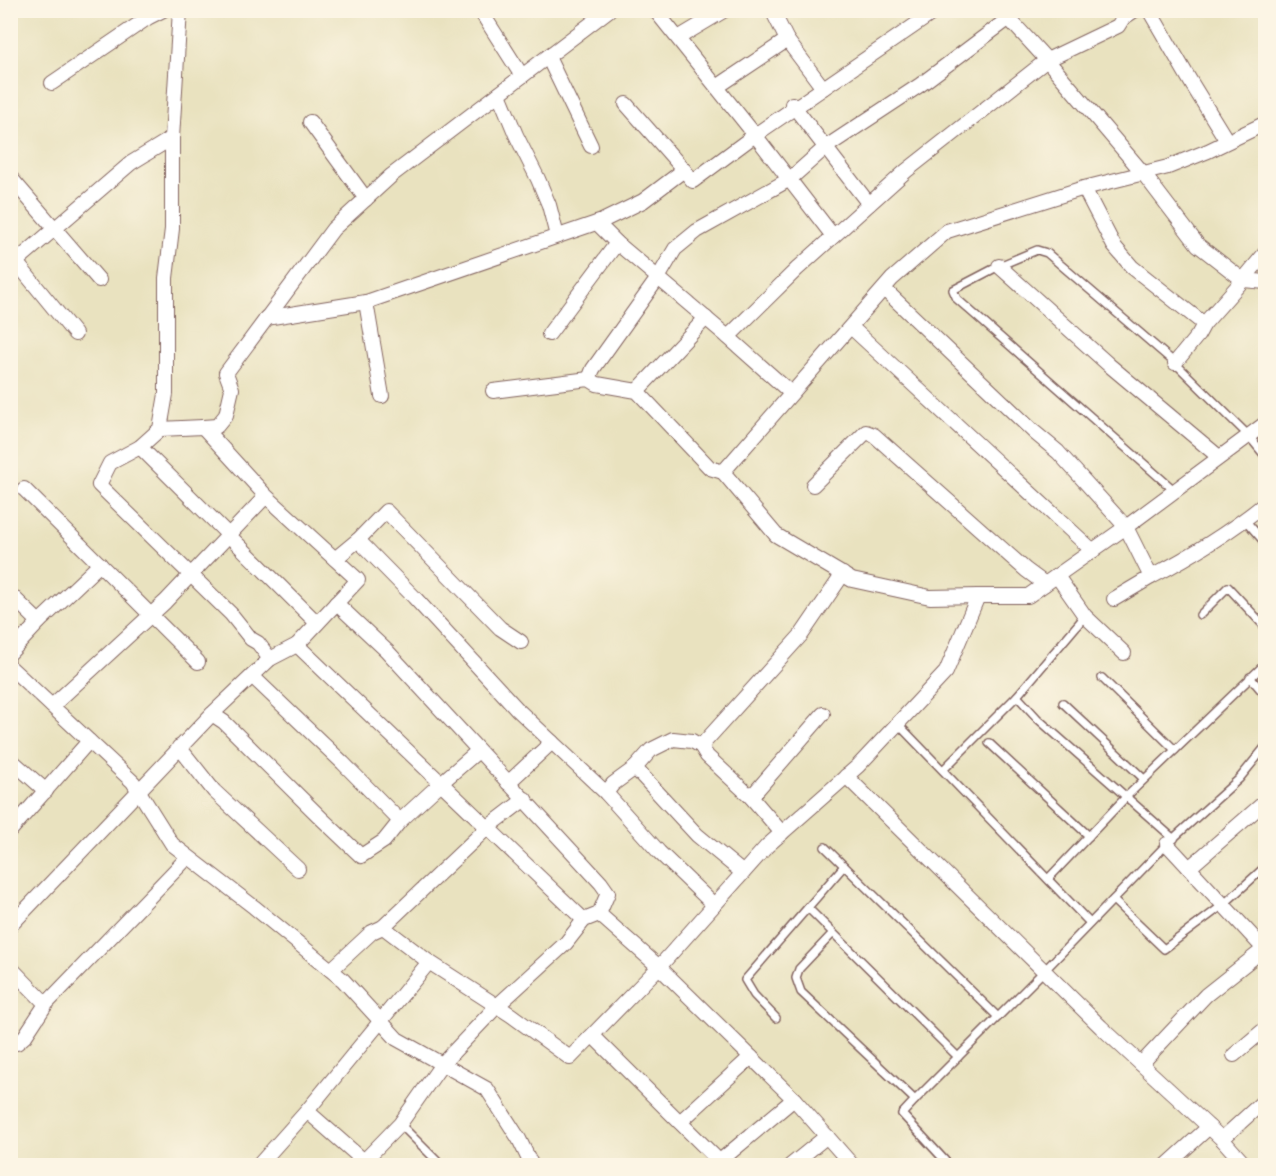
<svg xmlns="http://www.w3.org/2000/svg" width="1276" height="1176" font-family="'IM FELL DW Pica',serif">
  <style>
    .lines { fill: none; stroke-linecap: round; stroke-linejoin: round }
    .service-casing { stroke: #82635f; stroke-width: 10 }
    .minor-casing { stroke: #82635f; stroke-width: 16 }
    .service { stroke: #fff; stroke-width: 7 }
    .minor { stroke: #fff; stroke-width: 14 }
  </style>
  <rect width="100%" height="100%" fill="#fcf5e5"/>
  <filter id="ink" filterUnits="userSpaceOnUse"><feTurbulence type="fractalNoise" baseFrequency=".0167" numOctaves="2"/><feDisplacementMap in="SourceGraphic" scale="12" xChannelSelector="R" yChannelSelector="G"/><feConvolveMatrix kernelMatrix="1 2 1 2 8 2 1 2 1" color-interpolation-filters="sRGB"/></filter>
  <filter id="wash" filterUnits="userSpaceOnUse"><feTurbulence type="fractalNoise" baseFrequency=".008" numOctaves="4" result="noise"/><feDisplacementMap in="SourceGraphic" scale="24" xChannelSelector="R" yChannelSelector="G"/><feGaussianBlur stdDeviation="1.35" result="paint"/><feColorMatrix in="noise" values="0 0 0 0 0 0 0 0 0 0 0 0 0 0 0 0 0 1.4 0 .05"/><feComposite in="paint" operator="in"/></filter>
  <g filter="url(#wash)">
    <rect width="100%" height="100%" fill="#e9e2bf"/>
  </g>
  <g filter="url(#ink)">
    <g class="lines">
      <g class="service-casing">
        <g id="service">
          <path d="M1175 491 957 299 953 290 999 266 1037 250 1047 253 1175 363 1248 435 1266 457"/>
          <path d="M1245 520 1266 544"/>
          <path d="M1200 615 1228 587 1266 628"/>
          <path d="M1250 677 1266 696"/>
          <path d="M1102 678 1175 750"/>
          <path d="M1017 696 1038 719 1174 839"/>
          <path d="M1063 703 1144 779"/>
          <path d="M898 724 1090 923"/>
          <path d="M989 743 1089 836"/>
          <path d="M943 770 1017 696 1085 616"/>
          <path d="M825 847 998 1017"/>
          <path d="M1048 879 1126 797 1266 663"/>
          <path d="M1113 900 1164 949 1223 905 1266 866"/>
          <path d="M808 908 958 1057"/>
          <path d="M833 933 799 969 796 978 801 992 915 1100"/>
          <path d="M776 1018 754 995 745 980 844 866"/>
          <path d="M400 1124 437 1161 439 1166"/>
          <path d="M950 1166 902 1114 915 1100 1044 971 1167 844 1239 779 1266 746"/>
        </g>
      </g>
      <g class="minor-casing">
        <g id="minor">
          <path d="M480 10 522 76"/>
          <path d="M655 10 755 135 833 236"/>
          <path d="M772 10 787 40 823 88"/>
          <path d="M1135 10 1123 18 1118 26 1047 60 1143 173 1198 245 1243 280 1266 282"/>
          <path d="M1149 10 1192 84 1227 141"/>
          <path d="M678 38 725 10"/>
          <path d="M548 57 591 146"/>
          <path d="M52 83 149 17 163 10"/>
          <path d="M717 87 787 40"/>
          <path d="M499 94 516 135 538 179 549 205 557 236"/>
          <path d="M626 104 684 170"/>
          <path d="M792 104 869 204"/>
          <path d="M310 122 366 199"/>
          <path d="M172 138 180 10"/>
          <path d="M10 177 99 280"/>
          <path d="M1084 188 1114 246 1132 267 1204 324"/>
          <path d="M597 223 617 243 728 337 791 393"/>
          <path d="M16 262 75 334"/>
          <path d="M999 266 1109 365 1219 457"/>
          <path d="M10 267 131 163 172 138V229L166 278V394L160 429 140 447 110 463 99 485 231 614 251 639 258 643 270 659"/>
          <path d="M884 289 1034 432 1058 452 1126 527 1151 577C1191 556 1230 532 1266 503"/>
          <path d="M366 302 382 396"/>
          <path d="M266 318 366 302 602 221 643 201 684 170 693 181 755 135 937 10"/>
          <path d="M851 327 1093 551"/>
          <path d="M549 334 617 243"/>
          <path d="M728 337 797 269 906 171 1047 60 1001 10"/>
          <path d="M1175 363 1198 335 1204 324 1243 280 1266 252"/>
          <path d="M589 379 593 369 658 278 675 249 697 231 790 179 826 147 920 85 1008 19"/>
          <path d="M493 391 589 379 597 384 637 391 710 468 723 472"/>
          <path d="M637 391 706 318"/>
          <path d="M160 429 203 427"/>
          <path d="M140 447 317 623"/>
          <path d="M813 485 866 432 874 435 1026 570 1045 584"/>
          <path d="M24 489 198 662"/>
          <path d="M358 540 414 597 518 710 606 793 659 852 714 905"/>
          <path d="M335 559 358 540 386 511 500 628 521 642"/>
          <path d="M1057 576 1085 616 1124 653"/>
          <path d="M10 594 39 622"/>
          <path d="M978 596 930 597 852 580 776 535 723 472 892 279 947 231 1084 188 1168 167 1208 151 1266 123"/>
          <path d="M1114 599 1151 577"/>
          <path d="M336 603 387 651 601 883 608 893 599 914 584 920 566 943 497 1006 442 1064 400 1124 364 1161"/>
          <path d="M10 653 39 622 100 564"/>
          <path d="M10 667 133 782 172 844 254 907 343 980 397 1039 487 1089 519 1139 532 1166"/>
          <path d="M252 676 343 763 400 821"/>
          <path d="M52 706 165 602 266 496"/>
          <path d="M212 714 224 722 321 818 361 856 384 841 400 821 441 783 478 751"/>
          <path d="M701 746 802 634 843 574"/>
          <path d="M179 747 214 791 298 869"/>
          <path d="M10 759 46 791"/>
          <path d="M635 768 697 835 743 873"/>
          <path d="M846 776 1101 1027 1222 1139 1246 1166"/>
          <path d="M508 783 552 742"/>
          <path d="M606 793 613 784 635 768 651 750 673 739 692 741 701 746 707 756 751 797 782 833"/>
          <path d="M751 797 823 714"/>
          <path d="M10 831 89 741"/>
          <path d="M1167 844 1266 951"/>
          <path d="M1189 868 1266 801"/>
          <path d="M599 914 659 967 794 1099 853 1166"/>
          <path d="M584 920 297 645 358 580 266 496 203 427 217 426 226 415 232 389 226 373 333 229 392 175 609 10"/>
          <path d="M10 926 212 714 270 659 297 645"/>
          <path d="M383 927 429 962"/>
          <path d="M10 967 46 1004"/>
          <path d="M331 970 372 932 383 927 487 828 525 799"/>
          <path d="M593 1036 724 1166"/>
          <path d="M10 1043H17L25 1036 46 1004 188 857"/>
          <path d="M1234 1055 1266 1028"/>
          <path d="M1141 1064 1206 995 1264 949"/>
          <path d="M680 1122 751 1057"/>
          <path d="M1222 1139 1266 1099"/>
          <path d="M720 1161 794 1099"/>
          <path d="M258 1166 307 1111"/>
          <path d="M367 1166 364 1161 307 1111 429 962 511 1015 570 1058 659 967 767 846 858 766 946 672 978 596H1028L1126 527 1266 423"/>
          <path d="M790 1166 827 1136"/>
          <path d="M1166 1166 1209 1127"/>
        </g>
      </g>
      <use href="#service" class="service"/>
      <use href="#minor" class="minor"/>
    </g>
  </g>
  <rect width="1276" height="1176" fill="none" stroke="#fcf5e5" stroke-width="36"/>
</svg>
